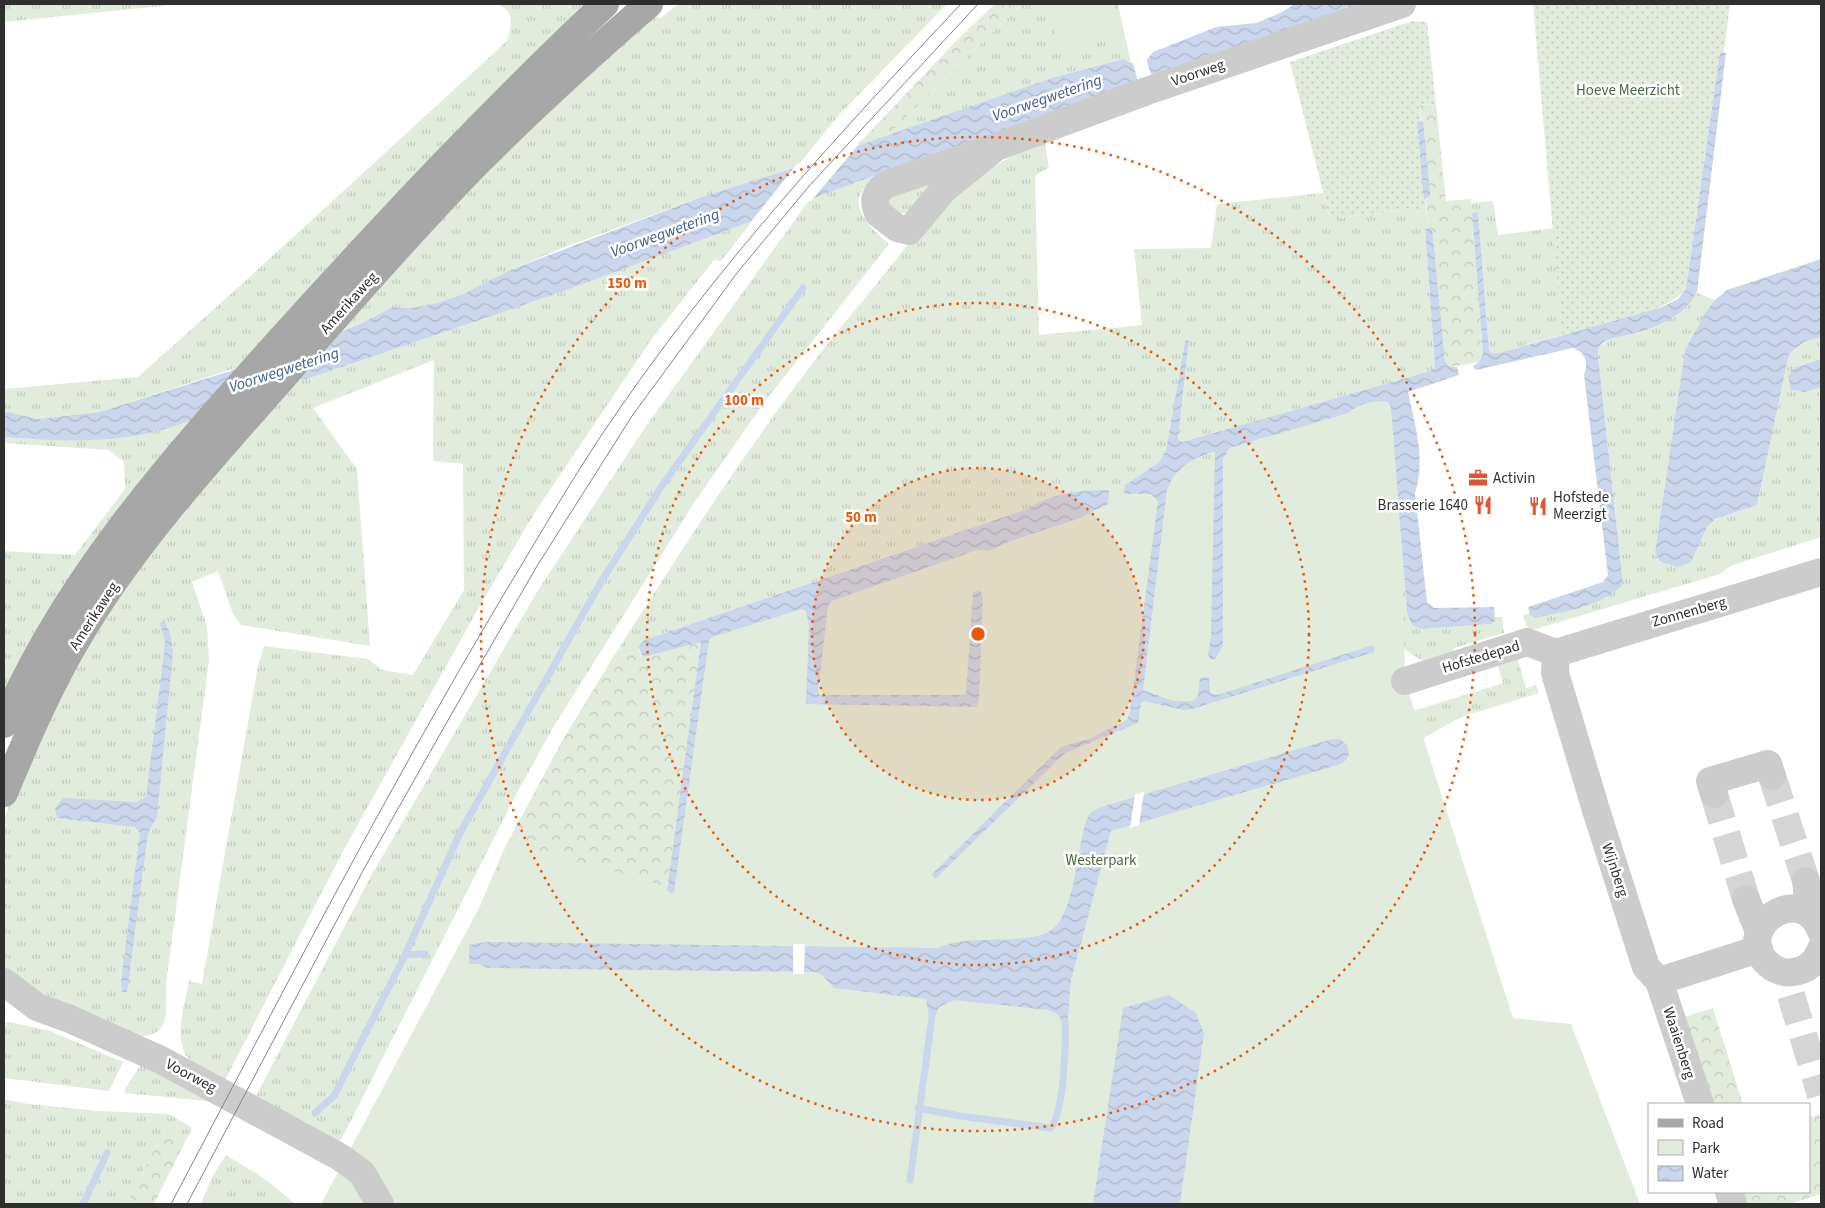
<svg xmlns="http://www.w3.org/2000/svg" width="1825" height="1208" font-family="'Source Sans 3',sans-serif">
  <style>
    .grass { fill: url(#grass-tufts) }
    .forest { fill: url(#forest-crowns) }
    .park { fill: #e1ecdd }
    .garden { fill: url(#garden-dots) }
    .water { fill: url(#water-waves) }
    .pier { fill: #fff }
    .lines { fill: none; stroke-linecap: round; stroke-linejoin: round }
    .stream { stroke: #cad6eb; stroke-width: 7 }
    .minor-tunnel { stroke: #d5d5d5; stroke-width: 28; stroke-dasharray: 28 14; stroke-linecap: butt }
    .minor { stroke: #ccc; stroke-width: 28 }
    .major { stroke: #a7a7a7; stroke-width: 28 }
    .tram { stroke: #848484; stroke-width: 1 }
    .ring { fill: none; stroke: #e8590c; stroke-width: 2.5; stroke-dasharray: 2.5 5 }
    .labels { text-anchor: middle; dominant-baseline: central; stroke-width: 5; stroke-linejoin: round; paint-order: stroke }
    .street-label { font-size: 15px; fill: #2f2f2f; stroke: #fff }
    .park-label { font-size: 15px; fill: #47693d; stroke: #fff }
    .poi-label { font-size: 15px; fill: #2f2f2f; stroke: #fff; text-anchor: start }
    .water-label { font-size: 16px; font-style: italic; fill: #3f5c8f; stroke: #fff }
    .centre { fill: #e8590c; stroke: #fff; stroke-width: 2.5 }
    .ring-label { font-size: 15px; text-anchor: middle; font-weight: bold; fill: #e8590c; stroke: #fff; stroke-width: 5; stroke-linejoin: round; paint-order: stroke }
  </style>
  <defs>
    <pattern id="grass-tufts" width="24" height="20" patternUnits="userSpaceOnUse" patternTransform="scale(1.25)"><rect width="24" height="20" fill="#e1ecdd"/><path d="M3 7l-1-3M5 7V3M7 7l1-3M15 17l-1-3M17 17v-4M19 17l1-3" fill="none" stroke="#c1cbbe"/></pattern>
    <pattern id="forest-crowns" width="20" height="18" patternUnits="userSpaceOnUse" patternTransform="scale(1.25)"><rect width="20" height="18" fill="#e1ecdd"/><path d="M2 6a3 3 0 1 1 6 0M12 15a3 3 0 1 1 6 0" fill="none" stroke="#c1cbbe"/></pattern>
    <pattern id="garden-dots" width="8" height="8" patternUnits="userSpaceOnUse" patternTransform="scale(1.25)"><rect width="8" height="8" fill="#e1ecdd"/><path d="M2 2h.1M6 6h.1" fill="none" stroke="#c1cbbe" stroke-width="1.8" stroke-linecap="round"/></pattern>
    <pattern id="water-waves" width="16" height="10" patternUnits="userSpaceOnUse" patternTransform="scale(1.25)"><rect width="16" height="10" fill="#cad6eb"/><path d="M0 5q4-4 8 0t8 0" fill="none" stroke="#aeb8ca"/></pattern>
  </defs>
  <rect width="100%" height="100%" fill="#fff"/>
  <g class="grass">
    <path d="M4 4H181L4 22Z"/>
    <path d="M496 4H584L417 175 236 368 99 412 38 419 4 411V389L138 377 242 284 507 41C512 25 515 10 496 4Z"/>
    <path d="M678 4H947L837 117 797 167 704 196 560 249 510 270 461 295 437 303 412 308 393 307 360 324 334 333 451 203 613 46 657 16 660 19Z"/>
    <path d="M1021 4H1118L1131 63 1123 59 1052 78 886 137Z"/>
    <path d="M1044 139 1049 167 1035 176 1039 335 1142 325 1134 249 1211 248 1217 204 1323 193 1330 219 1426 207 1428 228 1425 229 1435 366 1430 371 1182 442 1178 439 1189 341H1185L1166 450 1159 462 1125 485V494H1151L1158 501 1130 712 1127 720 1089 739 1061 747 932 874 935 878 1065 753 1138 723 1141 703 1144 701 1183 710 1192 709 1374 652V647L1370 646 1217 695 1210 693 1209 678H1200L1198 696 1193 701H1173L1143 690 1167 490C1176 465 1191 459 1215 452L1211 636 1208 654 1210 659H1215L1223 646V459L1230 448 1348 413C1357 404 1376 399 1388 402L1391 407 1407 612 1411 624 1421 629 1492 624 1495 621V617H1502L1504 633 1454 648 1451 656 1427 664 1394 643 1384 646 1400 673 1153 749C1122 760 1091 772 1065 793 1025 824 995 869 949 894 899 922 841 916 787 914 748 913 709 913 670 913L671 893 681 896 768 897 674 892 709 640 712 637 802 609 806 611 809 626 806 704 976 707 979 701 983 597 980 590 973 592 966 693 963 695H820L818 692 828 606 832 601 977 550 989 551 1008 542 1077 519 1108 504 1109 491C1081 491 1051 493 1027 509L644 640 638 647 639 651 612 659C694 530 776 402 875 286 897 259 923 222 949 200 978 175 1009 156 1044 139Z"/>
    <path d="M884 172C878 177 868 183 863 189 848 210 876 232 889 244L763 404 694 503 554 726 518 791 339 1144 255 1098 371 876 537 592 646 426 810 199Z"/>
    <path d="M947 174 905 213C891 213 889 208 885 195Z"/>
    <path d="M1493 201 1498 235 1554 228 1562 335 1499 353H1491L1489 350 1478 212 1472 213 1471 203Z"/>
    <path d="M755 218 721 261 714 260 651 340 535 512 478 609 342 853 224 1082C213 1076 200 1070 191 1061 171 1043 185 1004 189 981L202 984 258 666 264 646 368 659 382 670 413 675 464 590 463 464 433 461 434 360 313 408 357 469 370 646 241 625 233 614 218 571 192 582 207 626 209 660 166 984C166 1009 172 1038 137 1036L12 983 4 974V819L26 758 116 589 297 379H307L553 295Z"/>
    <path d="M1697 293 1715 300 1685 350 1655 552 1660 563 1691 562 1707 527 1715 519 1757 505 1789 354 1804 342 1821 337V537L1730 566 1720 574 1529 631 1523 615 1530 613 1535 617 1606 598 1623 584 1598 356 1599 347 1609 339 1675 317Z"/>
    <path d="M192 420 4 712V551L75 555 125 489 124 462 109 450 4 443V437C67 443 132 442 192 420Z"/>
    <path d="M1517 657 1526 688 1536 685 1539 693 1461 717 1404 749 1410 712 1503 683 1497 663Z"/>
    <path d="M504 849 512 886 484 908 481 903Z"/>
    <path d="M10 1022 50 1031 123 1062 109 1091 4 1078V1023Z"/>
    <path d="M140 1066H147L216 1102 125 1093V1089Z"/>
    <path d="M4 1099 28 1104 99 1111 169 1114 192 1128 186 1140 166 1127 126 1204H4Z"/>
    <path d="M226 1155 265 1179 295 1204H201L212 1177Z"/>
  </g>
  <g class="forest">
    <path d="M995 4H1021L886 137 851 149 863 139 959 38Z"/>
    <path d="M1436 104 1446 201 1471 199 1483 353 1479 362 1450 367 1445 361 1432 228H1428L1426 200 1430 196V192L1420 105Z"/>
    <path d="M701 641V653L667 890 512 886 504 849 562 741 612 659 639 651 643 657Z"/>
    <path d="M1713 1008 1743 1104H1713L1684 1017Z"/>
    <path d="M1819 1114 1821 1121V1194L1789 1204H1744L1740 1192H1809V1118Z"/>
    <path d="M166 1127 186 1140 154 1204H126Z"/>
  </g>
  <g class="park">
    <path d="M1048 4H1114L1122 36 1060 52Z"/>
    <path d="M1399 389 1405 681 1513 1018 1571 1024 1640 1204H321L513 844 671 888 707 630 1190 467Z"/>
  </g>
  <g class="garden">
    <path d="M1533 4H1730L1724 52H1720L1686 289C1663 316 1598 325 1562 335Z"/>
    <path d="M1412 21 1427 22 1436 104 1420 105 1421 122H1417L1426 207 1330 219 1290 62Z"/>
  </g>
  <g class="water">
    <path d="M1295 4H1370L884 172 553 295 307 379H297C256 394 216 413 175 426 121 444 60 442 4 437V411L38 419 99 412 275 357 360 324 393 307 412 308 437 303 461 295 510 270 704 196 797 167 1052 78 1123 59 1131 63 1146 61 1153 52 1216 27 1256 23 1280 13Z"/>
    <path d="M1720 52 1726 53 1697 292C1682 319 1655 328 1627 335 1616 337 1606 338 1599 347L1598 356 1623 584C1606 606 1561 612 1535 618L1530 615 1528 607 1603 582 1608 575 1584 375C1589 362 1585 352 1573 348L1476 370 1473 366 1479 362 1483 353 1472 213 1478 212 1489 350 1491 353H1499L1660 308 1678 299 1686 289Z"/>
    <path d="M1423 121 1430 192V196L1424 200 1417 122Z"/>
    <path d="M1432 227 1445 361 1450 367H1457L1459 375 1408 392C1415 425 1426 460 1415 493L1427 602 1434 608 1494 607 1495 621 1492 624 1420 629 1411 624 1407 612 1391 407 1388 402C1376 399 1357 404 1348 413L1230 448 1223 459V646L1215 659H1210L1208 654 1211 636 1215 452C1193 457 1175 468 1167 490L1143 690 1173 701H1193L1198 696 1200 678 1209 677 1210 693 1217 695 1370 646 1374 647V652L1192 709 1183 710 1144 701 1141 703 1138 723 1065 753 935 879 932 874 1061 747 1089 739 1127 720 1130 712 1158 501 1151 494H1124L1125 485 1159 462 1166 450 1185 341 1189 340 1178 439 1182 442 1430 371 1435 366 1425 229Z"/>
    <path d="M1821 259V337L1804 342 1789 354 1757 505 1715 519 1707 527 1691 562 1678 567 1660 562 1655 552 1685 350 1704 315 1715 300 1727 290Z"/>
    <path d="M1821 359V387L1805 392 1791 390 1788 376 1794 368Z"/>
    <path d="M1109 490 1108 504 1077 519 1008 542 989 551 977 550 832 601 828 606 818 692 820 695H963L966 693 973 592 980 590 983 597 979 701 976 707 806 704 809 626 806 611 802 609 712 637 709 640 674 892 671 893 667 890 701 642 643 657 638 647 644 640 1027 509C1051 493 1081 490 1109 490Z"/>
    <path d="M164 619 170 634 173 651 157 817 148 833 127 992H122L121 982 140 833 135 827 57 818 55 808 63 798 136 802 146 797 164 653 165 640 160 624Z"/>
    <path d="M1332 739H1340L1347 745 1349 754 1346 760 1341 764 1111 831 1071 980 1067 1031H1065C1062 1020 1060 1013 1048 1010L954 1000 939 1007 932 1024H930L926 999 834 988 822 975 815 972 487 968 479 964H469V945L485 942 938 948C970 932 1032 948 1054 928 1072 912 1077 861 1082 837 1084 830 1085 818 1091 813 1094 810 1098 809 1101 807Z"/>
    <path d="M1169 995 1196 1013 1204 1033 1180 1204H1093L1123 1008Z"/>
  </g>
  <g class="pier">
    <path d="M1146 58 1153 81 1139 85 1132 60Z"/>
    <path d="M860 143 811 201 750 223 797 164Z"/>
    <path d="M1144 792 1139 825 1130 828 1135 795Z"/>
    <path d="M793 944H805L804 974H793Z"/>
  </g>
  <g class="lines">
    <g class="stream">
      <path d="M405 955 425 954"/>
      <path d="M918 1108 960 1116 1051 1128C1064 1110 1066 1046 1065 1022"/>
      <path d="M315 1113 334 1096 405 955 461 831 601 582 661 487 803 288"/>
      <path d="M910 1180 932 1017"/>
      <path d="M83 1204 107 1153"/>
    </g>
    <g class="minor-tunnel">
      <path d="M1772 776 1806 881"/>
      <path d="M1714 794 1746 899"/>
      <path d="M1791 995 1821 1095"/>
    </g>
    <g class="minor">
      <path d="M996 147 885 185C874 194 873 201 878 213L897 228 909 231 944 189 996 147 1147 91 1402 4"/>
      <path d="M1556 653 1555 673 1596 810 1646 967 1659 981 1700 1104"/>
      <path d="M1556 653 1821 572"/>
      <path d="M1405 681 1527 642 1556 653"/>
      <path d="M1714 794 1710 781 1768 764 1772 776"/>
      <path d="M1806 881 1810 914"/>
      <path d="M1746 899 1759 932"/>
      <path d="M1821 931C1802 880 1733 927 1766 962 1773 969 1783 974 1793 972 1807 971 1816 962 1821 949"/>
      <path d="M1659 981 1759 949"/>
      <path d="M4 982 37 1007 70 1019 161 1060 340 1157 362 1173 380 1204"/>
      <path d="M1729 1192 1733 1204"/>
    </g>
    <g class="major">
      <path d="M4 724C70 571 182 449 292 327 393 216 495 107 605 4"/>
      <path d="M4 793C26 740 48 688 77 639 137 536 220 450 298 360 356 294 414 228 475 165 531 109 589 56 649 4"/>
    </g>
    <g class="tram">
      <path d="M171 1204C278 1001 384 796 501 599 540 535 577 469 620 408 721 262 840 132 961 4"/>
      <path d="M187 1204 365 867 451 715 537 566 632 416 737 273 810 185 978 4"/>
    </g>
  </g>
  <circle cx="978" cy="634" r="166" fill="#e8590c" fill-opacity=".12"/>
  <g class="ring">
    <circle cx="978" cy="634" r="166"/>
    <circle cx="978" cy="634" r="331"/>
    <circle cx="978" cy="634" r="497"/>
  </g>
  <defs>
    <g id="office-bare" transform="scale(1.5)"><path d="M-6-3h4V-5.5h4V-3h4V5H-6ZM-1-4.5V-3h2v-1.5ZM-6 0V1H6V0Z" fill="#e05436" stroke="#fff" stroke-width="2.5" paint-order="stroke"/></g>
    <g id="restaurant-bare" transform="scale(1.5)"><path d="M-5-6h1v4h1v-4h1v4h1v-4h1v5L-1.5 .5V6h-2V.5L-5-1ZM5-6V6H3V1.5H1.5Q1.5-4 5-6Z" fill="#e05436" stroke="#fff" stroke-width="2.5" paint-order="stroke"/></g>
  </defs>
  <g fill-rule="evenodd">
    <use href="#office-bare" x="1478" y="478"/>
    <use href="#restaurant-bare" x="1483" y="505"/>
    <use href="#restaurant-bare" x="1538" y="506"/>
  </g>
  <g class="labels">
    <g class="street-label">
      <text transform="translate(1198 73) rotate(-19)">Voorweg</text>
      <text transform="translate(349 303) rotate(-48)">Amerikaweg</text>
      <text transform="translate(1689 612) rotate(-16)">Zonnenberg</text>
      <text transform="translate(94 616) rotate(-57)">Amerikaweg</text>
      <text transform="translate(1481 657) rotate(-17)">Hofstedepad</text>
      <text transform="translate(1615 870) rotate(72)">Wijnberg</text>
      <text transform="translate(1679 1043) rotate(72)">Waaienberg</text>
      <text transform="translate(191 1076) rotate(28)">Voorweg</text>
    </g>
    <g class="park-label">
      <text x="1628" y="90">Hoeve Meerzicht</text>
      <text x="1101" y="860">Westerpark</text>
    </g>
    <g class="poi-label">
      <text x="1493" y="478">Activin</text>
      <text x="1553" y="497">Hofstede<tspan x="1553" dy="17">Meerzigt</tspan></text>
      <text x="1468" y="505" text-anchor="end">Brasserie 1640</text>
    </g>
    <g class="water-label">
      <text transform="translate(1047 98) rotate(-19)">Voorwegwetering</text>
      <text transform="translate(665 233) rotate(-20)">Voorwegwetering</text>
      <text transform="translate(284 370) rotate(-18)">Voorwegwetering</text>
    </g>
  </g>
  <circle cx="978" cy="634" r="8" class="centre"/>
  <g class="ring-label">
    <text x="627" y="288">150 m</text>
    <text x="744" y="405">100 m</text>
    <text x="861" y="522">50 m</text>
  </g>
  <rect width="1825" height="1208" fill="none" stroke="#2f2f2f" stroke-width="10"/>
  <rect x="1648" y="1103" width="162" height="90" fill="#ffffff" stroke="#acacac"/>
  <rect x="1658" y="1119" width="25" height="8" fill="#a7a7a7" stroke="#acacac"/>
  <text x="1692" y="1128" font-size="15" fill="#2f2f2f">Road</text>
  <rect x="1658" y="1140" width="25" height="15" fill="#e1ecdd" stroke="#acacac"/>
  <text x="1692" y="1153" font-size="15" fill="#2f2f2f">Park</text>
  <rect x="1658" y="1166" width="25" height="15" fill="url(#water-waves)" stroke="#acacac"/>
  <text x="1692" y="1178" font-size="15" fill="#2f2f2f">Water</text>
</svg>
